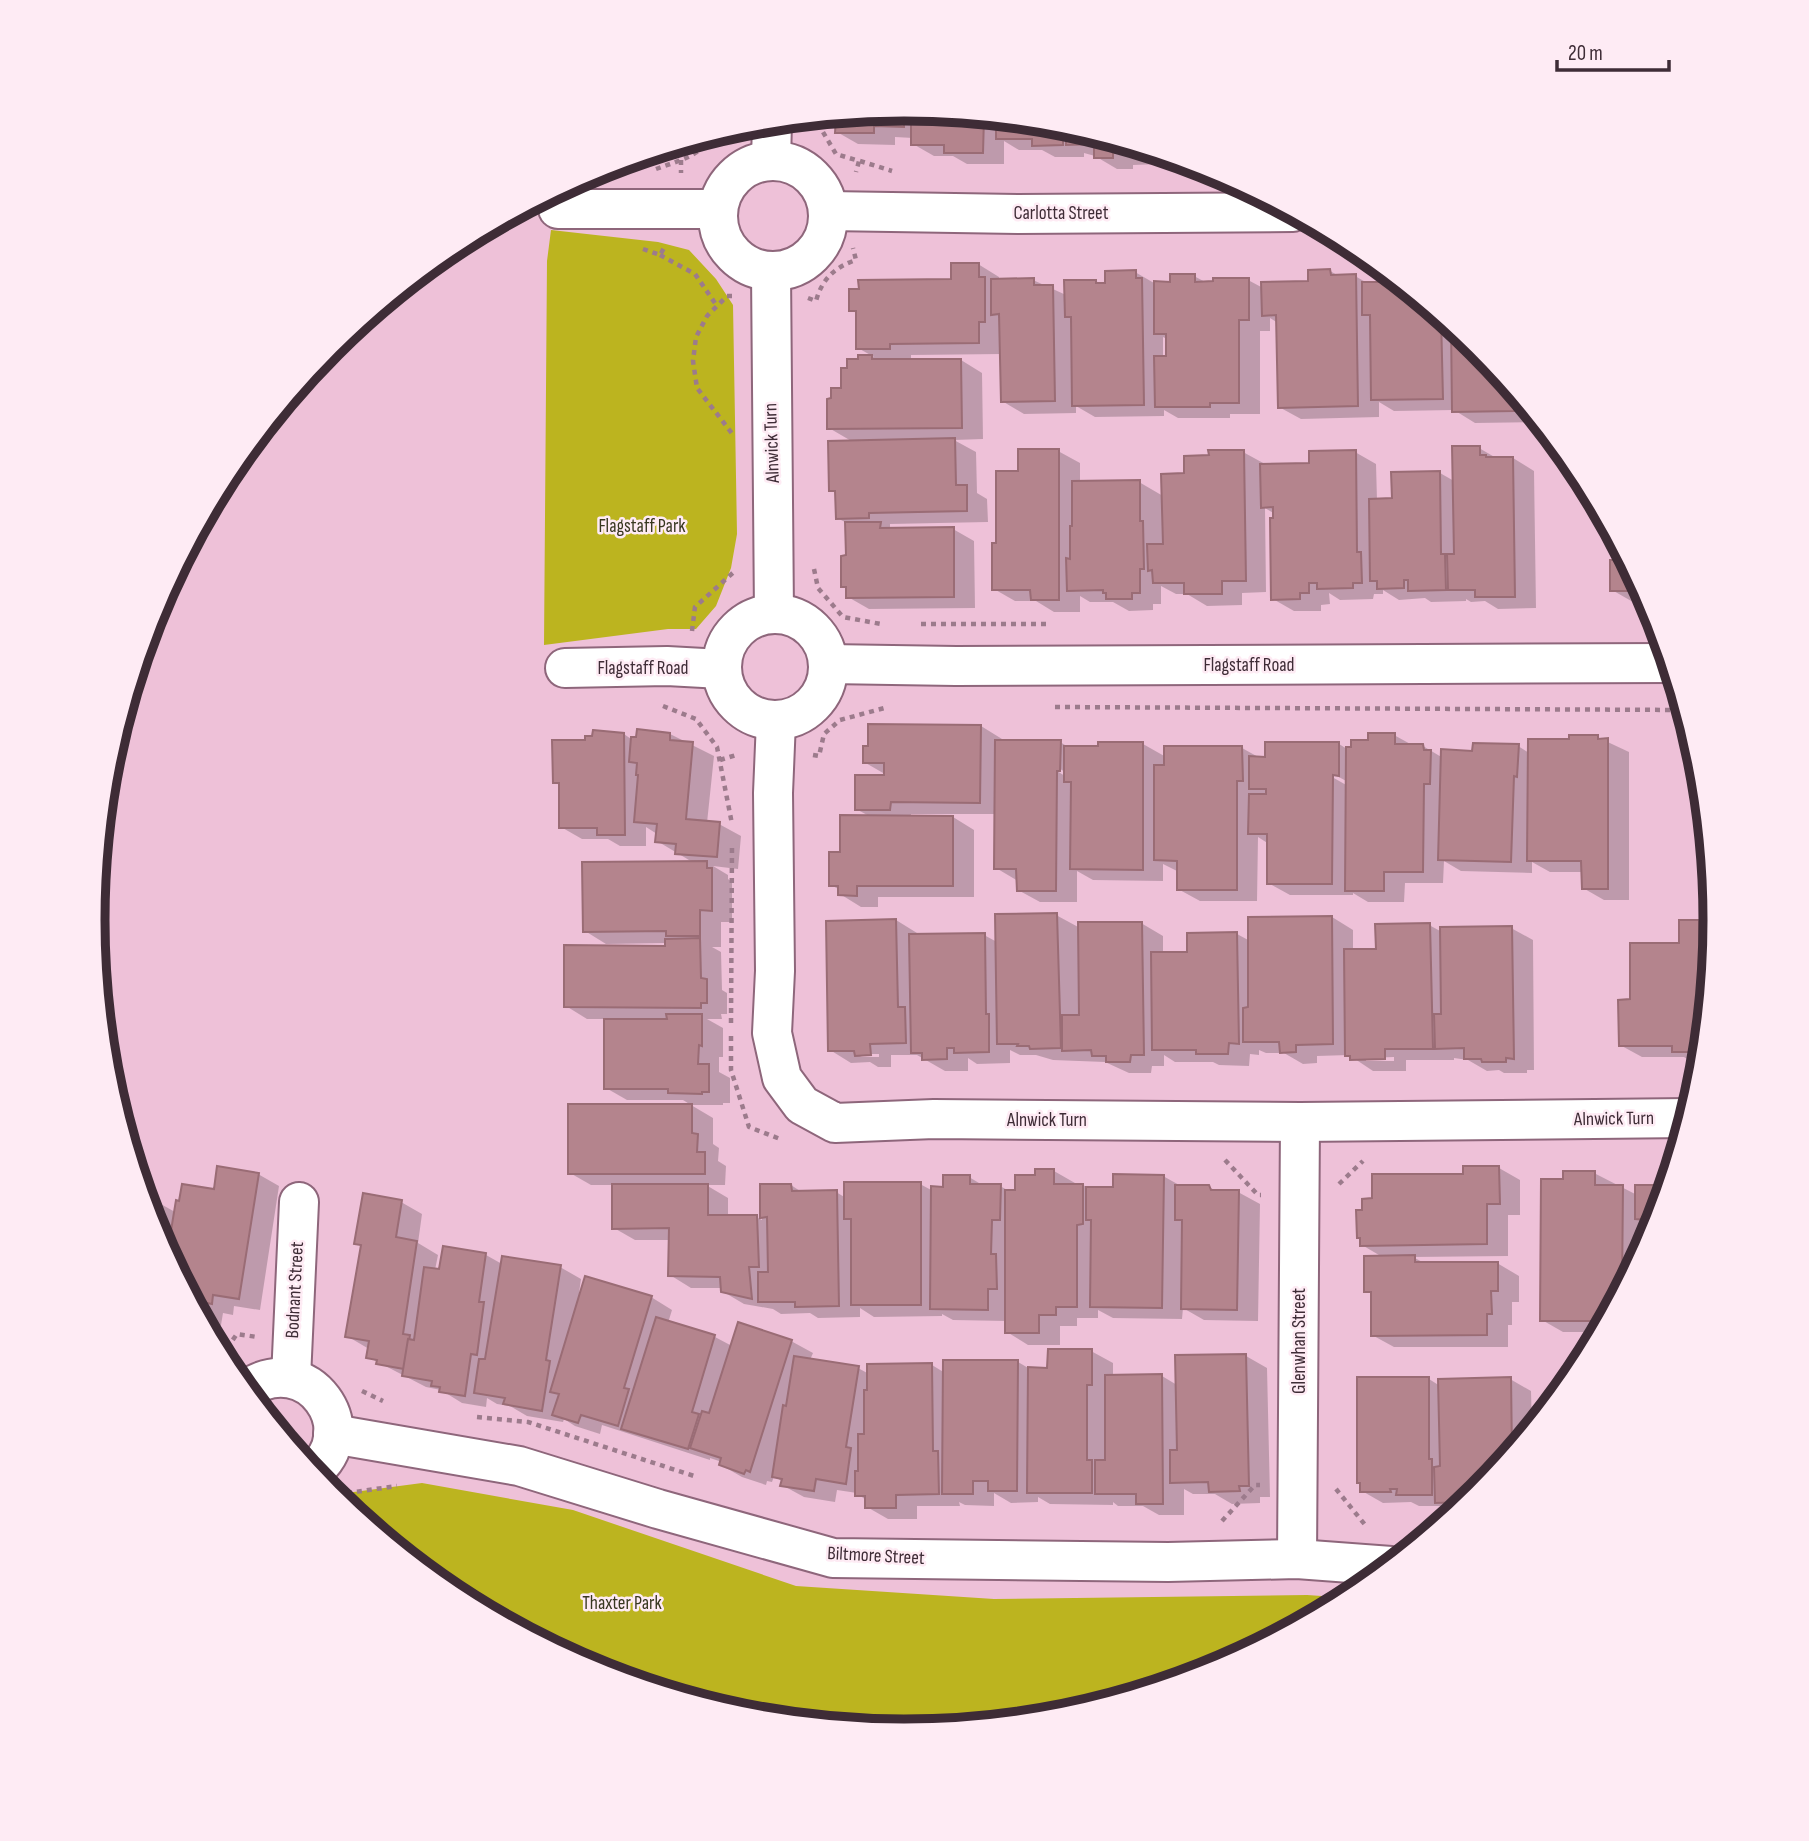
<svg xmlns="http://www.w3.org/2000/svg" width="1809" height="1841" font-family="'Sofia Sans Condensed',sans-serif">
  <style>
    .green { fill: #bcb41f }
    .shadow { fill: #0003; fill-rule: evenodd }
    .building { fill: #b4848d; stroke: #9a6c75; stroke-width: 2 }
    .lines { fill: none; stroke-linecap: round; stroke-linejoin: round }
    .minor-casing { stroke: #8e667b; stroke-width: 42 }
    .path { stroke: #9c7b8c; stroke-width: 4.5; stroke-dasharray: 5 5; stroke-linecap: butt }
    .minor { stroke: #fff; stroke-width: 38 }
    .labels { text-anchor: middle; dominant-baseline: central; stroke-width: 5; stroke-linejoin: round; paint-order: stroke }
    .street-label { font-size: 19px; fill: #3e2c36; stroke: #feebf4 }
    .park-label { font-size: 19px; fill: #383720; stroke: #feebf4 }
    .rim { fill: none; stroke: #3e2c36; stroke-width: 9 }
  </style>
  <rect width="100%" height="100%" fill="#eec1d8"/>
  <g class="green">
    <path d="M551 230 658 242 689 250 716 279 733 305 737 534 731 568 716 606 696 629H668L544 645 547 261Z"/>
    <path d="M422 1483 573 1510 796 1586 994 1599 1307 1595 1351 1598 1215 1671 1062 1717 904 1732 746 1717 593 1670 453 1595 331 1495Z"/>
  </g>
  <g class="shadow">
    <path d="M905 109 1063 124 1159 154V164L1133 165V169H1117L1095 156 1084 153V157H1055L1042 150H1019L1004 141V164H967L953 156H934L913 144V138L895 137V145L858 144 837 132V115Z"/>
    <path d="M724 131V141L697 139Z"/>
    <path d="M978 264 999 277V281L1033 280 1066 295V282L1096 281 1102 285 1135 272 1154 283H1172L1194 276 1207 283 1248 280 1263 288 1310 282 1330 271 1339 276H1355L1369 284H1392V275L1479 347 1535 415V422L1475 423 1454 410 1394 411 1379 402V417L1301 419 1279 407 1278 323 1270 318V331H1260V414H1230V418H1178L1164 410V416L1095 417 1076 406V413L1024 414 1002 401V354L911 355V361L961 360 982 373 983 439 954 440 976 452 977 493 987 499 988 522 890 524V530L953 529 974 541 975 608 869 609 848 597 847 589 842 586 847 557V523L837 518V493L831 490 853 442 829 428 849 370 860 361V357H874L858 348V314L851 310 953 280ZM1163 337 1167 339 1168 358H1163Z"/>
    <path d="M1479 448 1498 459 1513 458 1534 471 1536 608 1498 609 1485 601 1471 602 1466 599V601L1431 602 1425 598 1399 600 1383 590V594H1374L1373 599 1340 600 1329 593 1330 604 1321 605V611H1294L1273 599 1275 514 1265 508 1266 592 1242 593V605L1207 606 1187 594H1176L1161 586V604H1153V610L1129 611 1113 602H1090L1080 596V612H1054L1036 601H1015L994 589 998 545 1020 473 1058 451 1080 463V482H1139L1163 496 1186 475 1243 452 1265 464 1311 465 1355 452 1376 464 1377 500H1393L1440 473 1454 481Z"/>
    <path d="M1620 545 1650 602H1633L1612 590 1620 561Z"/>
    <path d="M981 726 1002 739V742H1060L1070 748 1143 744 1166 757 1242 748 1260 758 1339 744 1347 749 1394 735 1414 746H1423L1443 758 1518 746 1529 753 1570 741 1597 737 1629 752V900H1604L1583 888V872H1550L1532 862V873L1461 871 1444 861 1443 883H1405L1404 902H1368L1353 893V895H1290L1268 883 1269 844 1258 837 1257 901H1200L1178 889 1179 872 1163 864V881L1093 880 1077 871V902H1040L1018 890V881L996 868V814H911V817H953L974 830V897H878V907H861L840 894V890L831 885 841 854 871 817 856 809 890 777 864 762ZM1054 765 1065 772V776L1052 768ZM1326 770 1348 782V786L1325 773Z"/>
    <path d="M624 734 631 739 670 734 714 756 707 823 719 824 741 836 738 869 713 866 728 875V879L732 882V922H721V947H712L721 952 722 990 727 993V1014H721L722 1019H707L723 1028V1057H719V1072L730 1078V1103H723V1105H691L683 1100H627L606 1088V1019H587L566 1006 667 948V943L606 944 585 931 694 863 657 841V834L646 827V846H620L608 839H582L561 827V786L554 782 587 742Z"/>
    <path d="M1056 915 1080 928 1141 923 1163 936V954H1189L1237 934 1250 941 1332 917 1353 930V951H1377L1429 925 1442 932 1511 928 1533 940 1534 1070H1527V1073H1504L1499 1070 1487 1071 1468 1060 1454 1058V1060H1406V1071H1373L1349 1055 1317 1056V1063L1303 1064 1284 1053H1266L1259 1050V1055L1250 1054 1249 1066 1219 1065 1213 1062H1175L1164 1055V1066H1152L1151 1073H1129L1105 1062 1053 1060 1036 1055H1020L1010 1050V1063L977 1064 968 1058V1071H945L917 1055H891V1067H878L870 1062 851 1063 830 1050 896 920 917 933V935H984L997 942ZM855 1054H879V1057H862ZM1394 1057V1061H1366V1058Z"/>
    <path d="M1698 921 1715 931 1702 1064H1695L1684 1057H1642L1620 1045 1631 1001Z"/>
    <path d="M691 1105 713 1118V1144L719 1148 718 1161 726 1166 725 1185H706L728 1198V1217H756L762 1220V1186L791 1185 803 1193 836 1192 846 1198 920 1184 933 1191 945 1188 969 1177 984 1186H1000L1011 1192H1017L1037 1176 1054 1171 1075 1183V1185H1083L1088 1188 1114 1189 1163 1176 1181 1186 1209 1187 1218 1192H1238L1260 1204 1258 1321 1204 1320 1183 1308 1182 1319 1113 1318 1098 1310V1318H1077V1326H1060V1345H1028L1007 1332V1321L953 1320 942 1314V1316L874 1317 860 1308V1317L818 1318 810 1313 781 1314 773 1309 744 1304 722 1291V1288H691L670 1275 671 1240H635L614 1228V1185H591L570 1173Z"/>
    <path d="M1499 1168 1520 1180V1215H1508V1256L1413 1257 1426 1264 1497 1263 1519 1276V1302H1512V1325H1508V1347H1394L1372 1335V1294L1366 1291 1384 1258 1362 1245 1465 1175Z"/>
    <path d="M1594 1173 1637 1195 1668 1187 1650 1239V1226L1644 1222V1252L1600 1332H1563L1542 1320 1565 1181Z"/>
    <path d="M258 1174 279 1186 260 1310 234 1306 233 1315 223 1313 217 1349 154 1231 145 1201 159 1203 175 1212 215 1191Z"/>
    <path d="M401 1202 422 1214 418 1243 438 1255 435 1270 440 1271 444 1248 486 1255 502 1264 560 1267 581 1279 579 1293 651 1297 672 1310 668 1323 715 1337 732 1346 791 1341 813 1353 810 1360 858 1368 869 1374 932 1365 945 1373 1018 1362 1030 1369H1049L1091 1351 1113 1363V1376H1162L1177 1385 1246 1356 1267 1368 1270 1497H1260V1503L1232 1504 1215 1494H1193L1184 1489V1515H1159L1143 1506H1118L1113 1502V1505L1050 1504 1038 1497V1502L1011 1503 994 1493V1506L965 1505 959 1502 960 1506H917V1519H888L867 1507V1501L857 1493 837 1490 835 1502 804 1497 782 1485 783 1482 774 1476 772 1482 767 1481 766 1485 742 1477 721 1465 722 1462 710 1458V1460L602 1425 600 1434 575 1426 564 1419 563 1422 527 1416 510 1406 497 1404 487 1398 486 1407 462 1403 441 1390 426 1387 368 1357 369 1349 347 1336 362 1247 356 1243Z"/>
    <path d="M1429 1379 1440 1386 1510 1379 1531 1391 1532 1429 1478 1495 1456 1513 1444 1506H1419L1411 1502 1383 1503 1362 1491V1484L1358 1482Z"/>
  </g>
  <g class="building">
    <path d="M904 109V127L874 126V133H835L836 116Z"/>
    <path d="M911 109 984 117 983 153H944V145H911Z"/>
    <path d="M996 118 1063 124V145L1032 146V139H996Z"/>
    <path d="M1066 125 1139 147V153H1113V158H1094V144L1066 145Z"/>
    <path d="M951 263H979V277H985V322H979V343L890 344V349H856V311H849V289H859L858 280 951 279Z"/>
    <path d="M1330 269 1331 275 1356 274 1358 406 1278 408 1276 315 1262 316 1261 282 1308 281V270Z"/>
    <path d="M1136 270V278H1142L1144 405 1072 406 1071 317H1065L1064 280H1096V283H1105V271Z"/>
    <path d="M1170 274H1195V282L1213 281V278H1249V320H1239V403H1210V407H1155L1154 356H1166V334H1154V281L1170 282Z"/>
    <path d="M1390 274 1441 316 1443 399 1371 400 1370 315H1362V282H1390Z"/>
    <path d="M1034 278V285H1053L1055 401 1001 402 999 314 991 315V279Z"/>
    <path d="M1451 324 1479 347 1514 389V411L1452 412Z"/>
    <path d="M858 355H872V359H961L962 428 827 429V399L831 398V388H841V368H847V359H858Z"/>
    <path d="M955 438 956 485H967V511L869 513V518L836 519 835 491H829L828 441Z"/>
    <path d="M1452 446H1480V455H1486V457H1513L1515 597H1475V590H1448L1447 554H1454Z"/>
    <path d="M1018 449H1059V600H1031L1030 590H992V543H996V471H1018Z"/>
    <path d="M1208 450H1244L1246 581H1222V594H1184V583H1153L1152 570 1148 571 1147 544H1163L1161 474 1184 473V456L1209 455Z"/>
    <path d="M1356 450 1357 552H1361L1362 583H1353V588L1317 589V583H1309V593H1300V599L1271 600 1270 518H1273V507L1261 508 1260 464 1309 463V451Z"/>
    <path d="M1440 471 1441 554H1445L1446 590 1408 591V580H1404V588L1377 589V581H1370L1369 499 1392 498 1391 472Z"/>
    <path d="M1140 480V521H1143L1144 569H1140V593H1132V599H1106V593H1103V590L1067 591 1066 558 1070 559V526H1072V481Z"/>
    <path d="M845 522H881L880 528 954 527V597L846 598V587H841V556L846 555Z"/>
    <path d="M1618 541 1644 591H1610V560H1618Z"/>
    <path d="M868 724 981 725 980 803 891 802 890 810H855V775H884V763H863V746H868Z"/>
    <path d="M637 729 670 733V740L693 742 686 819 720 822 717 857 675 854 676 844 655 842 657 824 634 822 638 775H636L637 763 629 762 631 737H636Z"/>
    <path d="M593 730 624 733 625 835H597V828H559V783H553L552 740H585V736H592Z"/>
    <path d="M1368 733H1395V744H1423L1424 750H1431L1430 784H1424L1423 872H1384V891H1345L1346 747H1351V740H1368Z"/>
    <path d="M1569 735H1598V739L1608 738V889H1582L1581 861H1527L1528 739H1569Z"/>
    <path d="M995 740H1061L1060 771H1057L1056 891H1017L1016 869H994Z"/>
    <path d="M1098 742H1143V870L1070 869 1071 782H1064V746H1098Z"/>
    <path d="M1265 742H1339V776L1333 775 1332 884H1267V834H1248L1249 794H1266V789H1249V756L1265 757Z"/>
    <path d="M1473 743 1519 744 1517 777 1514 776 1511 862 1438 860 1441 749 1472 751Z"/>
    <path d="M1164 746H1242L1243 781H1237V890H1177V861L1154 860V765H1164Z"/>
    <path d="M840 815 953 816V886H857V896L838 895V886H829V852H840Z"/>
    <path d="M707 861V868H712V911L700 910V936H666V931L583 932 582 862Z"/>
    <path d="M1057 913 1061 1048 1030 1049 1029 1046H1017L1018 1044H997L995 914Z"/>
    <path d="M1332 916 1333 1044 1296 1045V1052L1280 1053 1279 1042H1243V1008L1248 1007V917Z"/>
    <path d="M896 919 898 1007H905L906 1043 870 1044 871 1055 855 1056 854 1051H828L826 921Z"/>
    <path d="M1679 920H1699L1700 1052H1672V1046H1619L1618 1000 1630 999V943H1679Z"/>
    <path d="M1078 922H1142L1144 1055H1131L1130 1062H1106V1056H1092L1091 1050 1062 1051V1015H1079Z"/>
    <path d="M1430 923 1433 1049H1385V1059L1350 1060V1056H1345L1344 949H1376L1375 924Z"/>
    <path d="M1512 926 1514 1059 1506 1058V1062H1482L1481 1059H1464V1048L1435 1049 1434 1014H1441L1440 927Z"/>
    <path d="M1237 932 1239 1044 1229 1043 1228 1054H1196V1050H1152L1151 952H1187V933Z"/>
    <path d="M985 933 986 1014H989V1052L954 1053V1048H947V1059L922 1060V1053H911L909 934Z"/>
    <path d="M700 938 701 978 707 979V1003H701V1008L564 1007V945L665 946V939Z"/>
    <path d="M666 1014H702V1046L699 1045 698 1064H709V1092H702V1094L668 1093V1089H604V1019H667Z"/>
    <path d="M568 1104H692V1133L698 1134 697 1152H705V1174H568Z"/>
    <path d="M217 1166 259 1173 239 1299 213 1295 212 1304 202 1302 200 1316 167 1255 176 1200 179 1201 182 1184 214 1189Z"/>
    <path d="M1463 1166H1499L1500 1204H1487V1244L1360 1246V1238H1357L1356 1210H1362V1199L1372 1198V1174H1463Z"/>
    <path d="M1035 1169H1054V1184H1083V1224L1077 1225V1307H1056V1315H1039V1333H1005V1190H1015V1175H1035Z"/>
    <path d="M1563 1171H1595V1185H1623L1622 1291 1606 1321H1540L1541 1179H1563Z"/>
    <path d="M1113 1174 1164 1175 1162 1308 1090 1307 1091 1220H1086V1187H1113Z"/>
    <path d="M943 1175H970V1184H1001L1000 1220H992L991 1254H996L997 1289H988V1310L930 1309 931 1186 943 1187Z"/>
    <path d="M844 1182H921V1305H851V1219H844Z"/>
    <path d="M612 1184H708V1215H757L759 1267H749L752 1299 721 1292 720 1277 668 1276 669 1228 612 1229Z"/>
    <path d="M760 1184H791L792 1191 837 1190 839 1306 795 1307V1302H758V1272H768L767 1217 760 1218Z"/>
    <path d="M1175 1185H1209L1211 1190H1239L1237 1310 1181 1309 1182 1220H1175Z"/>
    <path d="M1635 1185H1669L1654 1232 1648 1243V1220L1635 1219Z"/>
    <path d="M363 1193 402 1200 396 1237 417 1241 403 1334 410 1335 404 1369 376 1364 377 1360 366 1358 369 1341 345 1337 361 1245 354 1244Z"/>
    <path d="M145 1199 159 1201 156 1224H159L157 1236Z"/>
    <path d="M443 1246 486 1253 479 1302H484L477 1355 471 1354 465 1396 439 1392 440 1387 431 1386 432 1381 402 1376 408 1339 414 1340 424 1267 439 1269Z"/>
    <path d="M1415 1255V1262H1498V1291H1491L1492 1314H1487V1335L1371 1336V1292H1364V1256Z"/>
    <path d="M502 1256 561 1265 546 1360 550 1361 542 1411 503 1404 505 1398 474 1393 479 1359H485Z"/>
    <path d="M585 1276 652 1296 624 1388 629 1389 618 1426 581 1415 578 1423 552 1415 559 1394 550 1392Z"/>
    <path d="M656 1317 715 1335 692 1412 699 1414 688 1449 621 1429Z"/>
    <path d="M738 1322 792 1340 750 1472 746 1470 744 1474 719 1465 721 1458 690 1448 702 1411 709 1413Z"/>
    <path d="M1048 1349H1092V1385H1087V1460H1092V1493H1027L1028 1367 1047 1368Z"/>
    <path d="M1246 1354 1249 1486H1239L1240 1491 1209 1492 1208 1482 1170 1483V1450H1177L1175 1355Z"/>
    <path d="M794 1356 859 1366 846 1447 851 1448 846 1484 816 1479 814 1491 780 1486 782 1479 772 1477 783 1405 786 1406Z"/>
    <path d="M943 1360H1018L1017 1491H988V1481H973V1494H942Z"/>
    <path d="M932 1363 933 1451H938L939 1494 896 1495V1508H865V1496H855V1471H858V1434H864V1390H867V1364Z"/>
    <path d="M1162 1374 1163 1504H1136V1494H1095V1460H1105V1375Z"/>
    <path d="M1357 1377H1429V1459H1432V1495H1396L1397 1489H1390L1391 1492H1360V1483H1357Z"/>
    <path d="M1511 1377 1512 1454 1478 1495 1464 1506V1502L1435 1503 1434 1467 1440 1466 1438 1379Z"/>
  </g>
  <g class="lines">
    <g class="minor-casing">
      <g id="minor">
        <circle cx="773" cy="216" r="55"/>
        <path d="M771 161 772 122"/>
        <path d="M558 209H718"/>
        <path d="M828 211 1018 214 1293 212"/>
        <path d="M771 272 774 614"/>
        <circle cx="775" cy="667" r="53"/>
        <path d="M828 664 956 666 1671 663"/>
        <path d="M565 668 667 666 722 669"/>
        <path d="M776 721 773 793 775 971 772 1033 782 1078 802 1105 835 1123 934 1119 1300 1122 1689 1118"/>
        <path d="M291 1378 299 1202"/>
        <path d="M245 1390C309 1346 366 1432 312 1472"/>
        <path d="M333 1434 519 1466 658 1509 833 1558 1168 1562 1297 1559 1391 1566"/>
        <path d="M1297 1559 1300 1122"/>
      </g>
    </g>
    <g class="path">
      <path d="M809 124 817 122 836 154 859 161 856 172"/>
      <path d="M681 160V173"/>
      <path d="M860 161 892 171"/>
      <path d="M656 169C677 161 702 156 713 135"/>
      <path d="M643 249 660 255 664 248"/>
      <path d="M660 255 695 274 717 306"/>
      <path d="M732 296H727L707 316 696 337 693 361 697 388 734 436"/>
      <path d="M808 298 816 301C822 279 835 267 856 260L853 248"/>
      <path d="M814 569 818 588 843 617 881 624"/>
      <path d="M921 624H1046"/>
      <path d="M692 631 695 607 736 570"/>
      <path d="M663 706 696 719 717 747 732 824"/>
      <path d="M1055 707 1685 710"/>
      <path d="M813 755 819 756 824 734 840 720 888 707"/>
      <path d="M720 760 736 755"/>
      <path d="M731 1023 732 843"/>
      <path d="M731 1036V1070L749 1127 780 1139"/>
      <path d="M1225 1160 1258 1195H1261"/>
      <path d="M1339 1184 1363 1161"/>
      <path d="M221 1356 237 1334 257 1337"/>
      <path d="M362 1391 383 1401"/>
      <path d="M477 1417 528 1422 694 1476"/>
      <path d="M1336 1489 1366 1526"/>
      <path d="M347 1493 397 1486"/>
      <path d="M1222 1521 1255 1485H1260"/>
      <path d="M1412 1534 1428 1536"/>
    </g>
    <use href="#minor" class="minor"/>
  </g>
  <g class="labels">
    <g class="street-label">
      <text x="1061" y="213">Carlotta Street</text>
      <text transform="translate(772 443) rotate(-92)">Alnwick Turn</text>
      <text x="1249" y="665">Flagstaff Road</text>
      <text x="643" y="668">Flagstaff Road</text>
      <text transform="translate(1614 1119) rotate(-1)">Alnwick Turn</text>
      <text x="1047" y="1120">Alnwick Turn</text>
      <text transform="translate(295 1290) rotate(-87)">Bodnant Street</text>
      <text transform="translate(1299 1341) rotate(-90)">Glenwhan Street</text>
      <text transform="translate(876 1556) rotate(3)">Biltmore Street</text>
    </g>
    <g class="park-label">
      <text x="642" y="526">Flagstaff Park</text>
      <text x="622" y="1603">Thaxter Park</text>
    </g>
  </g>
  <path d="M0 0H1809V1841H0ZM105 920a799 799 0 1 1 1598 0a799 799 0 1 1-1598 0Z" fill="#feebf4" fill-rule="evenodd"/>
  <path class="rim" d="M105 920a799 799 0 1 1 1598 0a799 799 0 1 1-1598 0Z"/>
  <path d="M1557 60v10h112v-10" fill="none" stroke="#3e2c36" stroke-width="3.5"/>
  <text x="1568" y="60" font-size="21" fill="#3e2c36" stroke="#feebf4" stroke-width="5" paint-order="stroke">20 m</text>
</svg>
